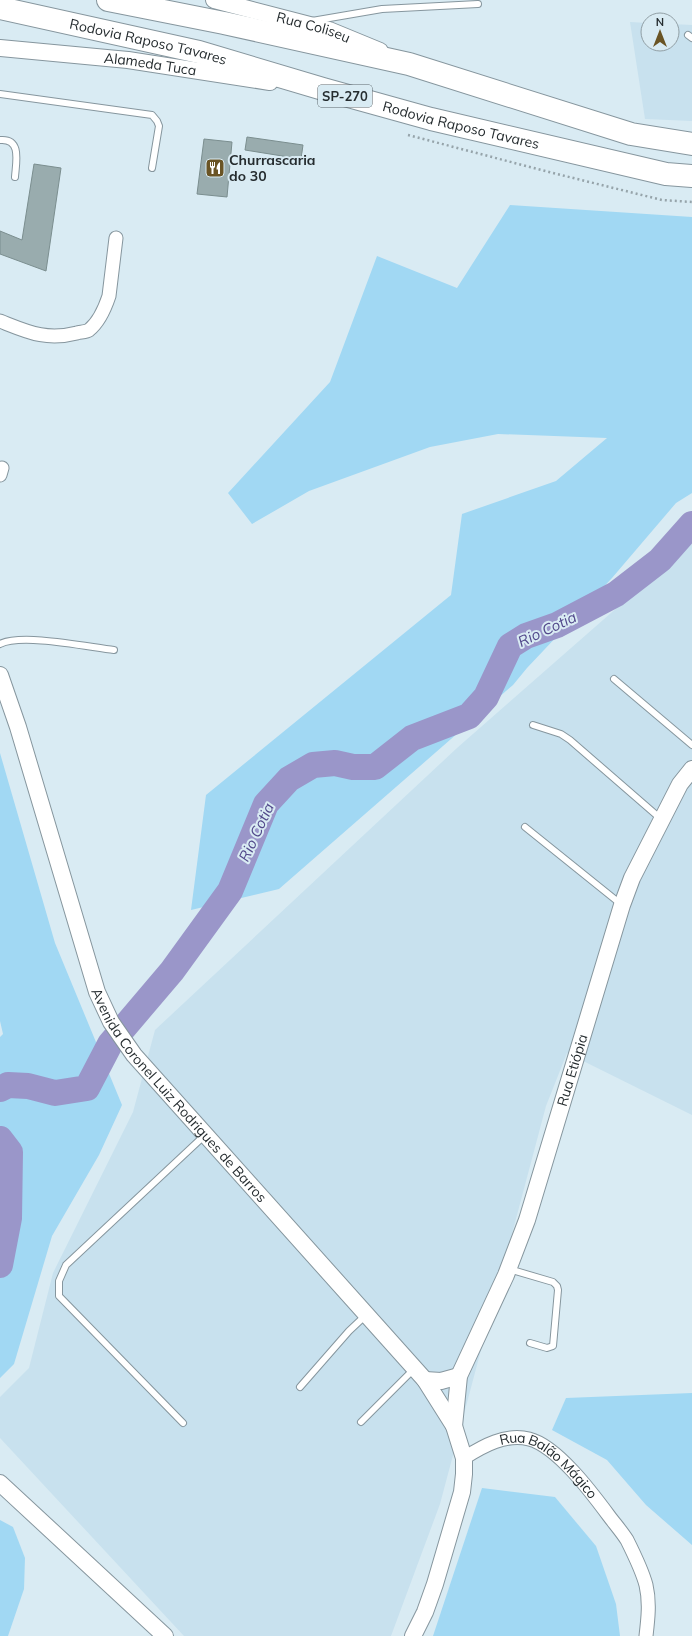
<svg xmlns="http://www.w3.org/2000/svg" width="692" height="1636" font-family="Mulish,sans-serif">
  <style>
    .built { fill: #c8e1ee }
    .green { fill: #a1d8f3 }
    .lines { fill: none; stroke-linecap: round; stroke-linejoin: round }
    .river { stroke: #9a96c9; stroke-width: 26 }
    .building { fill: #99acae; stroke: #7b8e8f }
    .service-casing { stroke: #86969e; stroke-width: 8 }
    .minor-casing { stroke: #86969e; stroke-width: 15 }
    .tertiary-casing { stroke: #86969e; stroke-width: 18 }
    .motorway-casing { stroke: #86969e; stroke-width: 24 }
    .path { stroke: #96a4aa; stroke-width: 2.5; stroke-dasharray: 2 3; stroke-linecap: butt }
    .service { stroke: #fff; stroke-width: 6 }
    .minor { stroke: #fff; stroke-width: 13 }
    .tertiary { stroke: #fff; stroke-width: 16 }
    .motorway { stroke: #fff; stroke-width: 22 }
    .labels { text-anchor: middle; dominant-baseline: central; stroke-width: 4; stroke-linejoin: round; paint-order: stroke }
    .shield { fill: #d9ebf3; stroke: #5b656a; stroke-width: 1 }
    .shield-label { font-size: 13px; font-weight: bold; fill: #252c2f }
    .street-label { font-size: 14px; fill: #252c2f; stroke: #d9ebf3 }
    .poi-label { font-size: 14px; font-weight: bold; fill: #252c2f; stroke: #d9ebf3; text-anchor: start }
    .water-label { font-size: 15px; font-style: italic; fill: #52498b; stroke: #d9ebf3 }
  </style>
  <rect width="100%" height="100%" fill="#d9ebf3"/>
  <g class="built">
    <path d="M630 22 648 23V44H672V24L692 25V121L645 119Z"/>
    <path d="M692 542V1115L567 1053 546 1106 440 1504 391 1636H184L0 1438V1397L29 1368 53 1273 133 1112 155 1030 457 748Z"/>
  </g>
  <g class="green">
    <path d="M510 205 692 217V493L676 503 612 578 527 668 513 685 279 889 191 910 206 795 451 595 462 514 556 481 607 438 498 434 430 447 309 491 252 524 228 493 330 382 377 256 457 288Z"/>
    <path d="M0 753 55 943 122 1105 99 1155 52 1236 14 1364 0 1378V1037L3 1034 0 1021Z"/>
    <path d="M692 1393V1545L646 1505 607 1460 552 1430 566 1398Z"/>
    <path d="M482 1488 555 1497 596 1546 616 1604 620 1636H433Z"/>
    <path d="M0 1520 13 1527 25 1558 24 1589 8 1636H0Z"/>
  </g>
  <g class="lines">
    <g class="river">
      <path d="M0 1089 8 1085 28 1086 55 1093 87 1088 110 1044 172 971 230 891 266 804 289 779 313 765 335 763 353 767H375L412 738 469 716 486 697 510 646 526 636 557 625 616 594 660 560 692 524"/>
      <path d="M0 1139 10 1152 9 1218 0 1265"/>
    </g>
  </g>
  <g class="building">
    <path d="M247 137 303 145 301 159 245 150Z"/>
    <path d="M204 139 232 142 227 197 197 194Z"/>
    <path d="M34 164 61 168 46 271 0 254V231L22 240Z"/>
  </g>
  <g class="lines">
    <g class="service-casing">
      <g id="service">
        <path d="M312 21 382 9 478 4"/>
        <path d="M688 35 692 38"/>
        <path d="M0 94 152 115 157 121 159 126 152 168"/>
        <path d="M0 140C22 138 16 162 15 177"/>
        <path d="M0 644C22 633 88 647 114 650"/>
        <path d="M614 679 692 745"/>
        <path d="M533 725 561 734 570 740 661 819"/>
        <path d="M525 827 622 905"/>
        <path d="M509 1269 553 1282 557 1286 558 1290 553 1346 547 1348 530 1343"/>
        <path d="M300 1387 349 1331 366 1315"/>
        <path d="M361 1422 414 1369"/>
        <path d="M183 1423 59 1296V1281L66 1265 205 1135"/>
      </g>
    </g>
    <g class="minor-casing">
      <g id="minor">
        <path d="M0 321C28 332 46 341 77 333 80 332 86 332 89 330 99 322 105 308 109 296L116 238"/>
        <path d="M0 475 2 468"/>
        <path id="s1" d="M464 1458C483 1446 506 1433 529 1439 557 1446 592 1493 609 1516 615 1524 622 1532 627 1540 634 1554 642 1570 646 1585 650 1602 648 1619 646 1636"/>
      </g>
    </g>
    <g class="tertiary-casing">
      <g id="tertiary">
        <path id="s2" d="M214 0 329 30 380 51"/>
        <path id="s3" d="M0 48 128 60 270 82"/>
        <path id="s4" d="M0 675 18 727 97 992 111 1022 134 1055 425 1380 454 1426 464 1458V1474L462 1492 435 1584 425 1612 413 1636"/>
        <path d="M425 1380 441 1381 459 1376"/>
        <path id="s5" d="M454 1426 459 1376 506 1275 527 1220 622 905 632 878 680 784 692 769"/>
        <path d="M0 1483 165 1636"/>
      </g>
    </g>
    <g class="motorway-casing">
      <g id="motorway">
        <path d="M108 0 224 23 409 64 631 134 692 144"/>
        <path id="s6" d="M0 8 199 52 323 89 431 119 666 174 692 176"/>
      </g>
    </g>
    <path class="path" d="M408 135 549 172 662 200 692 202"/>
    <use href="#service" class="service"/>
    <use href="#minor" class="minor"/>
    <use href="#tertiary" class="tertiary"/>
    <use href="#motorway" class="motorway"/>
  </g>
  <defs>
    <g id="restaurant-square" transform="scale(1)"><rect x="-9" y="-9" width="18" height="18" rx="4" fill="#6a5424" stroke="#d9ebf3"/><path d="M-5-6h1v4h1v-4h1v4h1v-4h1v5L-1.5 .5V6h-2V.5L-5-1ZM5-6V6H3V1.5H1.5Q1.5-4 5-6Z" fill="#fff"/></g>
  </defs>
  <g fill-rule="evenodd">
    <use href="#restaurant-square" x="215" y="168"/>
  </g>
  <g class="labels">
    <rect class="shield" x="318" y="85" width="54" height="22" rx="3"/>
    <g class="shield-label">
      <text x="345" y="96">SP-270</text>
    </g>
    <g class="street-label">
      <text stroke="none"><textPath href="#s2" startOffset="103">Rua Coliseu</textPath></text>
      <text stroke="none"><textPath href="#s6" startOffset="152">Rodovia Raposo Tavares</textPath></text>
      <text stroke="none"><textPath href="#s3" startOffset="151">Alameda Tuca</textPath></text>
      <text stroke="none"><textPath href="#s6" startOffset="476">Rodovia Raposo Tavares</textPath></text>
      <text stroke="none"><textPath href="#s5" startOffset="377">Rua Etiópia</textPath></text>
      <text stroke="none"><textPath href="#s4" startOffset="464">Avenida Coronel Luiz Rodrigues de Barros</textPath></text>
      <text stroke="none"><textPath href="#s1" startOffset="99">Rua Balão Mágico</textPath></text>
    </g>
    <g class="poi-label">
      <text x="229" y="160">Churrascaria<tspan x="229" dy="16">do 30</tspan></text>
    </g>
    <g class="water-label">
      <text transform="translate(547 629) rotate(-25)">Rio Cotia</text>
      <text transform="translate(256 832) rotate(-65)">Rio Cotia</text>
    </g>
  </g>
  <g transform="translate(660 32)"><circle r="19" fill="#d9ebf3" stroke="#919fa5"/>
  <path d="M0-3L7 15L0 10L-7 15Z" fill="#6a5424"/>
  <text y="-6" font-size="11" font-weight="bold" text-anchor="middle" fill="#252c2f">N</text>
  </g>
</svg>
